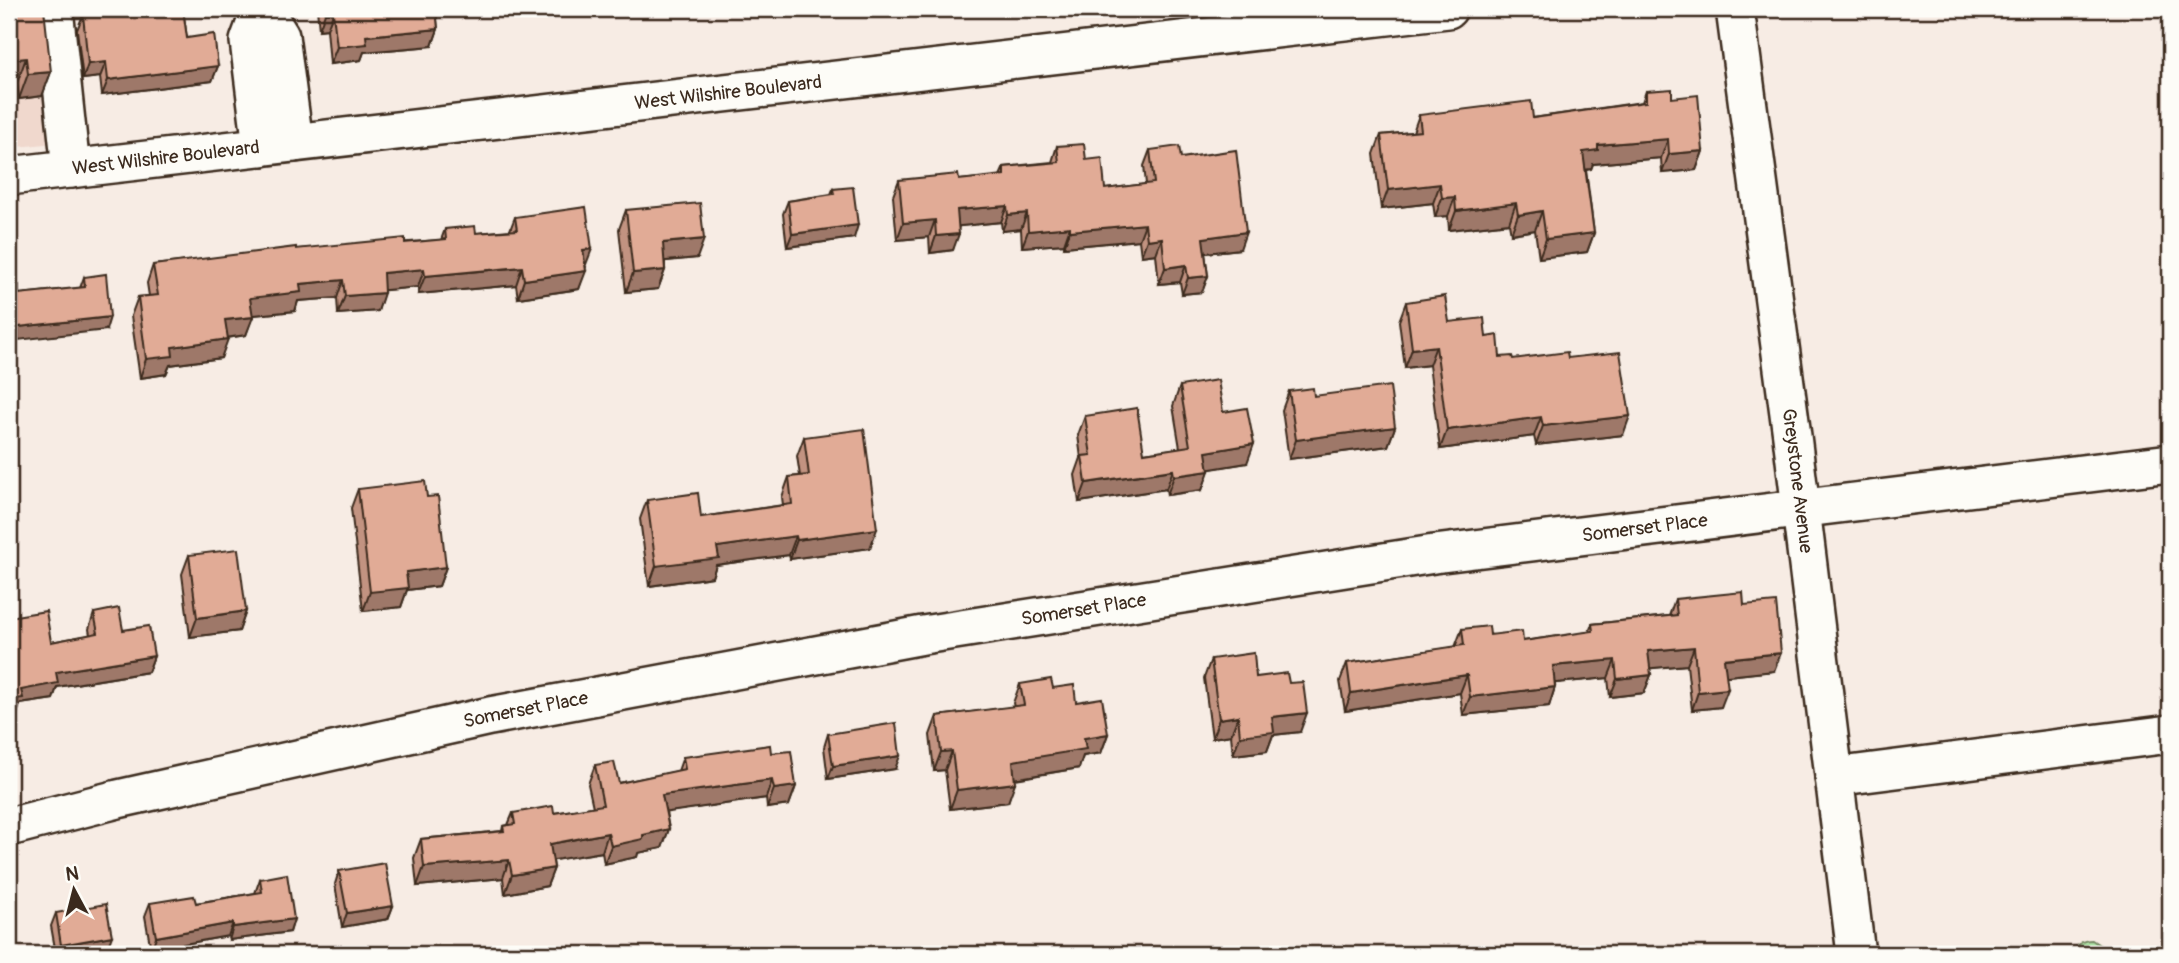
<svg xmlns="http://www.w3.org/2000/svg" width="2179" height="963" font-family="Pangolin,sans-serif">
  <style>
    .built { fill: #f0d8cd }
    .garden { fill: #b1e7aa; stroke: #768864; stroke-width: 2 }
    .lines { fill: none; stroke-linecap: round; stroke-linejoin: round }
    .minor-casing { stroke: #3b2a1e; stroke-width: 42 }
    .minor { stroke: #fdfcf7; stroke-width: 37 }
    .wall { fill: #c29381; stroke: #3b2a1e; stroke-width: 2 }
    .shaded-wall { fill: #9e7869; stroke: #3b2a1e; stroke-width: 2 }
    .building { fill: #e1ab96; stroke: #3b2a1e; stroke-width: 2 }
    .labels { text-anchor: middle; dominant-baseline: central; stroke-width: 7; stroke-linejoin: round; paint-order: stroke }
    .street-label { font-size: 19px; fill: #3b2a1e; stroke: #fdfcf7 }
  </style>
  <rect width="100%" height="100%" fill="#f7ece4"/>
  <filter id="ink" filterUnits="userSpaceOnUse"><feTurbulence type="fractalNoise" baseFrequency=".0143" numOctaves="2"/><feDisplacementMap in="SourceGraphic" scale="14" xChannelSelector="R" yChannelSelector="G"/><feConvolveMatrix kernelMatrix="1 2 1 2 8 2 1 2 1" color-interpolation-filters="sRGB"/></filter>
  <g filter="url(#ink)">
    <path class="built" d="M9 9 81 140 9 148Z"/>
    <path class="garden" d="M2092 940 2101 946 2103 954H2075C2076 945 2082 940 2092 940Z"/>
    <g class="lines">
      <g class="minor-casing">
        <g id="minor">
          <path d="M54 9 71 169"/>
          <path d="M261 9 249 41 262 147"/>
          <path d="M263 9 280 36 294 143"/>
          <path id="s1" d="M1735 9 1792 436 1856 954"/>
          <path id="s2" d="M9 176 1448 9"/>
          <path d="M1834 777 2170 734"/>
          <path id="s3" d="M9 827 118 799 490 716 923 635 1434 554 2170 463"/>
        </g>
      </g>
      <use href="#minor" class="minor"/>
    </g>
    <g class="wall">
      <path d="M9 9 51 72 42 96 19 99Z"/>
      <path d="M87 9H183L187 38 218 66 212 81 102 95 100 77 83 79 77 30 83 15 87 14Z"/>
      <path d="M317 9H436L438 29 432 46 364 52 361 60 330 64 327 29 319 30Z"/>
      <path d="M1646 91 1672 98 1703 151 1696 170 1662 173 1661 158 1593 164 1591 169 1586 170 1594 233 1587 252 1539 258 1535 230 1511 234 1509 223 1449 230 1448 216 1435 217 1433 203 1381 209 1374 154 1381 135 1413 132 1419 115 1533 118 1642 102Z"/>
      <path d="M1057 146 1086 160 1105 189 1146 184 1144 166 1150 150 1181 158 1240 249 1205 253 1208 276 1202 292 1182 294 1180 282 1159 284 1156 254 1141 256 1139 240 1064 247V244L1022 247 1021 229 1002 231 1001 222 959 226 953 250 930 253 929 237 897 240 893 196 899 180H959L1000 176 1004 167 1052 162Z"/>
      <path d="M833 189 854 238 787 247 783 214 788 201 831 194Z"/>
      <path d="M626 210 697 258 665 261V270L658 289 626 292 619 229Z"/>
      <path d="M515 217 586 267 579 289 518 298 516 285 418 294V287L384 290 378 311 338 314 337 298 298 301 295 311 253 315 246 335 227 338 221 358 170 365 166 374 140 378 131 316 138 297 149 296 147 283 153 265 296 249 441 240 445 229 476 233 510 230Z"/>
      <path d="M84 277 106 330 19 294 80 288Z"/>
      <path d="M1406 302 1449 322 1486 337 1500 357 1513 359 1568 358 1623 435 1536 445 1534 436 1440 449 1429 365 1405 368 1399 321Z"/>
      <path d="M1180 386 1223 412 1247 463 1209 469 1202 490 1167 495 1166 489 1079 502 1075 475 1081 458 1078 435 1085 416 1144 453 1180 448 1173 406Z"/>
      <path d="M1289 391 1314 396 1395 427 1388 446 1289 459 1282 410Z"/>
      <path d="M804 437 870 548 790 559 789 555 716 565 712 577 649 586 640 519 647 500 701 517 783 505 782 497 789 477 800 476 797 456Z"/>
      <path d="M358 489 427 497 446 567 439 586 407 590 401 607 363 611 351 508Z"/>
      <path d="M189 555 246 611 239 631 190 637 182 574Z"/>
      <path d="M1675 599 1744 605 1774 671 1726 676 1721 707 1692 710 1687 665 1650 668 1651 675 1644 693 1610 697 1608 678 1555 683V687L1549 706 1463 715 1460 693 1345 711 1340 681 1347 663 1455 647 1462 629 1523 641 1589 632 1592 624 1669 616Z"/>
      <path d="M94 613 123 630 154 656 148 672 57 687 53 699 20 704 17 714 9 715V617L51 642 90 635 89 629Z"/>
      <path d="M1211 659 1256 677 1300 732 1273 735 1267 751 1233 755 1231 735 1212 738 1204 678Z"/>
      <path d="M1020 684 1053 688 1076 702 1108 734 1101 753 1083 756 1079 768 1015 779 1008 802 950 809 945 770 934 771 930 735 937 716 1014 707 1013 703Z"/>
      <path d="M828 734 895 769 828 779 824 747Z"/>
      <path d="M771 753 796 786 789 805 767 808 766 798 666 812 669 829 662 848 638 853 637 857 604 864 602 852 553 860 554 868 547 886 505 894 503 878 417 886 414 858 421 839 502 831 503 826 508 825 513 813H554L593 807 588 784 595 765 619 783 678 771 683 757Z"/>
      <path d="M339 871 393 906 388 919 342 927 335 884Z"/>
      <path d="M260 879 294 919 290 932 229 940 228 936 151 950 145 916 150 903H196L255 893Z"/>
      <path d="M56 913 107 949 77 954H56L51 926Z"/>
    </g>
    <g class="shaded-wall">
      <path d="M325 13H333L327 29 319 30Z"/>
      <path d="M438 29 432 46 364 52 361 60 330 64 337 47 366 36Z"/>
      <path d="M26 58 17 83 9 84V60Z"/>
      <path d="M106 62 100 77 83 79 88 64Z"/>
      <path d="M218 66 212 81 102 95 108 80Z"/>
      <path d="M51 72 42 96 19 99 28 74Z"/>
      <path d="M1668 139 1661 158 1593 164 1591 169 1576 171 1583 152 1598 145Z"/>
      <path d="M1703 151 1696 170 1662 173 1669 154Z"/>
      <path d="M1440 184 1433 203 1381 209 1388 190Z"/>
      <path d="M1455 197 1448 216 1435 217 1442 198Z"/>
      <path d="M1516 203 1509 223 1449 230 1456 211Z"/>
      <path d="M1007 206 1001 222 951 227 957 210Z"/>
      <path d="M1542 211 1535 230 1511 234 1518 215Z"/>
      <path d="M1027 213 1021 229 1002 231 1008 215Z"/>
      <path d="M935 220 929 237 897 240 903 223Z"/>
      <path d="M1145 224 1139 240 1064 247 1070 231Z"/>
      <path d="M858 225 854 238 787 247 792 234Z"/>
      <path d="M1070 227 1064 244 1022 247 1028 231Z"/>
      <path d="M1246 232 1240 249 1197 254 1203 238Z"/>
      <path d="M1594 233 1587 252 1539 258 1546 239Z"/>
      <path d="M959 234 953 250 930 253 936 236Z"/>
      <path d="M1162 238 1156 254 1141 256 1147 240Z"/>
      <path d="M704 239 697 258 656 262 663 243Z"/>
      <path d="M592 249 585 267 583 250Z"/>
      <path d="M1186 265 1180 282 1159 284 1165 268Z"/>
      <path d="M522 267 516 285 418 294 425 276Z"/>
      <path d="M424 269 418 287 376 291 383 273Z"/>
      <path d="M665 270 658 289 626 292 633 273Z"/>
      <path d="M586 271 579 289 518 298 524 280Z"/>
      <path d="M1208 276 1202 292 1182 294 1188 278Z"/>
      <path d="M343 280 337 298 298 301 295 311 244 316 250 298 300 284Z"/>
      <path d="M384 293 378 311 338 314 345 296Z"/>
      <path d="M110 317 106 330 9 341V328Z"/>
      <path d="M253 317 246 335 218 339 225 320Z"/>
      <path d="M228 339 221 358 170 365 166 374 140 378 146 359 172 347Z"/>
      <path d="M1436 346 1429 365 1405 368 1412 349Z"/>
      <path d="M1630 416 1623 435 1536 445 1543 426Z"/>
      <path d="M1541 417 1534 436 1440 449 1447 430Z"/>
      <path d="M1395 427 1388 446 1289 459 1296 440Z"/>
      <path d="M1254 444 1247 463 1199 471 1206 452Z"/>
      <path d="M1173 470 1166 489 1079 502 1086 483Z"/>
      <path d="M1209 471 1202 490 1167 495 1174 476Z"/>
      <path d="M877 529 870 548 790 559 797 540Z"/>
      <path d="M796 536 789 555 716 565 712 577 649 586 656 566 717 547Z"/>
      <path d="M446 567 439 586 407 590 401 607 363 611 370 592 406 572Z"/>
      <path d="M246 611 239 631 190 637 197 618Z"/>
      <path d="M1694 647 1687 665 1642 669 1648 651Z"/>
      <path d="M1781 653 1774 671 1718 677 1724 659Z"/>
      <path d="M154 656 148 672 57 687 53 699 20 704 17 714 9 715V700L21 690 56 672Z"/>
      <path d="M1615 660 1608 678 1546 684 1553 666Z"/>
      <path d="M1467 675 1460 693 1345 711 1351 693Z"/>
      <path d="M1651 675 1644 693 1610 697 1617 679Z"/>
      <path d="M1555 687 1549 706 1463 715 1470 697Z"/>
      <path d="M1728 689 1721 707 1692 710 1698 692Z"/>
      <path d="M1307 713 1300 732 1273 735 1267 751 1233 755 1240 736 1272 717Z"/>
      <path d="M1238 716 1231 735 1212 738 1219 719Z"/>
      <path d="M1108 734 1101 753 1083 756 1079 768 1006 780 1013 761 1084 738Z"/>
      <path d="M952 751 945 770 934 771 941 752Z"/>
      <path d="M900 756 895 769 828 779 833 766Z"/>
      <path d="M772 780 766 798 655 814 662 795Z"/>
      <path d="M1015 783 1008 802 950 809 957 790Z"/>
      <path d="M796 786 789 805 767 808 774 789Z"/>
      <path d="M669 829 662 848 638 853 637 857 604 864 611 846 643 835Z"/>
      <path d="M608 833 602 852 543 862 550 844Z"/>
      <path d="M509 860 503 878 417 886 424 867Z"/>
      <path d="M554 868 547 886 505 894 512 875Z"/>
      <path d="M393 906 388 919 342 927 347 913Z"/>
      <path d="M294 919 290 932 229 940 233 927Z"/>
      <path d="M233 923 228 936 151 950 156 937Z"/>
      <path d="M112 936 107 949 77 954H58L61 945Z"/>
    </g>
    <g class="building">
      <path d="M9 9H44L51 72 28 74 26 58 9 60Z"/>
      <path d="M94 9H183L187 38 214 34 218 66 108 80 106 62 88 64 83 15 95 13Z"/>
      <path d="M325 9H436L438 29 366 36 367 44 337 47 333 13H325Z"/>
      <path d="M1672 89V98L1698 95 1703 151 1669 154 1668 139 1598 145V150L1583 152 1594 233 1546 239 1542 211 1518 215 1516 203 1456 211 1455 197 1442 198 1440 184 1388 190 1381 135 1421 131 1419 115 1531 101 1533 118 1646 102V91Z"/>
      <path d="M1084 144 1086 160 1102 158 1105 189 1154 183 1150 150 1179 146 1181 158 1236 150 1246 232 1203 238 1208 276 1188 278 1186 265 1165 268 1162 238 1147 240 1145 224 1070 231V227L1028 231 1027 213 1008 215 1007 206 957 210 959 234 936 236 935 220 903 223 899 180 958 174 959 180 1004 175V167L1059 162 1057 146Z"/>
      <path d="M853 187 858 225 792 234 788 201 834 194 833 189Z"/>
      <path d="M700 203 704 239 663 243 665 270 633 273 626 210Z"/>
      <path d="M586 207 592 249 583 250 586 271 524 280 522 267 425 276 424 269 383 273 384 293 345 296 343 280 300 284 301 292 250 298 253 317 225 320 228 339 172 347 173 356 146 359 138 297 158 295 153 265 296 247V249L405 238V243L446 239 445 229 475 226 476 233 517 230 515 217Z"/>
      <path d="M106 274 110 317 9 328V286L19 285V294L85 287 84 277Z"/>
      <path d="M1445 296 1449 322 1484 318 1486 337 1498 335 1500 357 1512 356 1513 359 1567 352 1568 358 1620 352 1630 416 1543 426 1541 417 1447 430 1436 346 1412 349 1406 302Z"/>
      <path d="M1218 380 1223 412 1247 408 1254 444 1206 452 1209 471 1174 476 1173 470 1086 483 1082 456 1091 455 1085 416 1137 408 1144 453 1190 446 1180 386Z"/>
      <path d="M1390 386 1395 427 1296 440 1289 391 1313 388 1314 396Z"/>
      <path d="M864 429 877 529 797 540 796 536 717 547 719 558 656 566 647 500 698 493 701 517 792 504 789 477 809 475 804 437Z"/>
      <path d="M425 481 427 497 438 496 446 567 406 572 408 588 370 592 358 489Z"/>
      <path d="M238 549 246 611 197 618 189 555Z"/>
      <path d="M1743 592 1744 605 1776 602 1781 653 1724 659 1728 689 1698 692 1694 647 1648 651 1651 675 1617 679 1615 660 1553 666 1555 687 1470 697 1467 675 1351 693 1347 663 1464 645 1462 629 1489 626 1490 635 1522 631 1523 641 1593 631 1592 624 1677 615 1675 599Z"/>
      <path d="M119 608 123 630 149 626 154 656 56 672 58 683 21 690 23 698 9 700V658L12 657 9 639V617L46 611 51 642 98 633 94 613Z"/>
      <path d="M1254 653 1256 677 1287 673 1289 683 1303 682 1307 713 1272 717 1274 732 1240 736 1238 716 1219 719 1211 659Z"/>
      <path d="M1051 679 1053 688 1074 685 1076 702 1102 698 1108 734 1084 738 1086 749 1013 761 1015 783 957 790 952 751 941 752 937 716 1024 705 1020 684Z"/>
      <path d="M896 723 900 756 833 766 828 734Z"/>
      <path d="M770 745 771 753 791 751 796 786 774 789 772 780 662 795 669 829 643 835V839L611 846 608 833 550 844 554 868 512 875 509 860 424 867 421 839 504 831 503 826 515 824 513 813 553 806 554 813 603 805 595 765 614 762 619 783 685 769 683 757Z"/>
      <path d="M385 863 393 906 347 913 339 871Z"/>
      <path d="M287 874 294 919 233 927V923L156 937 150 903 194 896 196 903 262 892 260 879Z"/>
      <path d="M106 904 112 936 61 945 56 913Z"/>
    </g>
  </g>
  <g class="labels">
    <g class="street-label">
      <text stroke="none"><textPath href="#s2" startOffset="724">West Wilshire Boulevard</textPath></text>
      <text stroke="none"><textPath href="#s2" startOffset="158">West Wilshire Boulevard</textPath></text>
      <text stroke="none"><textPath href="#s1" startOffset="476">Greystone Avenue</textPath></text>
      <text stroke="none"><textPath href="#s3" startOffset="1664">Somerset Place</textPath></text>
      <text stroke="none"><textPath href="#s3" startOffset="1097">Somerset Place</textPath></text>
      <text stroke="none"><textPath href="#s3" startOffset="530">Somerset Place</textPath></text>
    </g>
  </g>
  <rect width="2179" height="963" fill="none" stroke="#fdfcf7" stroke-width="35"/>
  <rect x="18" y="18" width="2144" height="928" fill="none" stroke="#3b2a1e" stroke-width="2.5" filter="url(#ink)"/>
  <g transform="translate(74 890) rotate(353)" stroke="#fdfcf7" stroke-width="5" paint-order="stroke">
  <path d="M0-5L12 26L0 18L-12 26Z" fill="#3b2a1e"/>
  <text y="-10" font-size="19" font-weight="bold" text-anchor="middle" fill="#3b2a1e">N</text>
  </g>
</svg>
